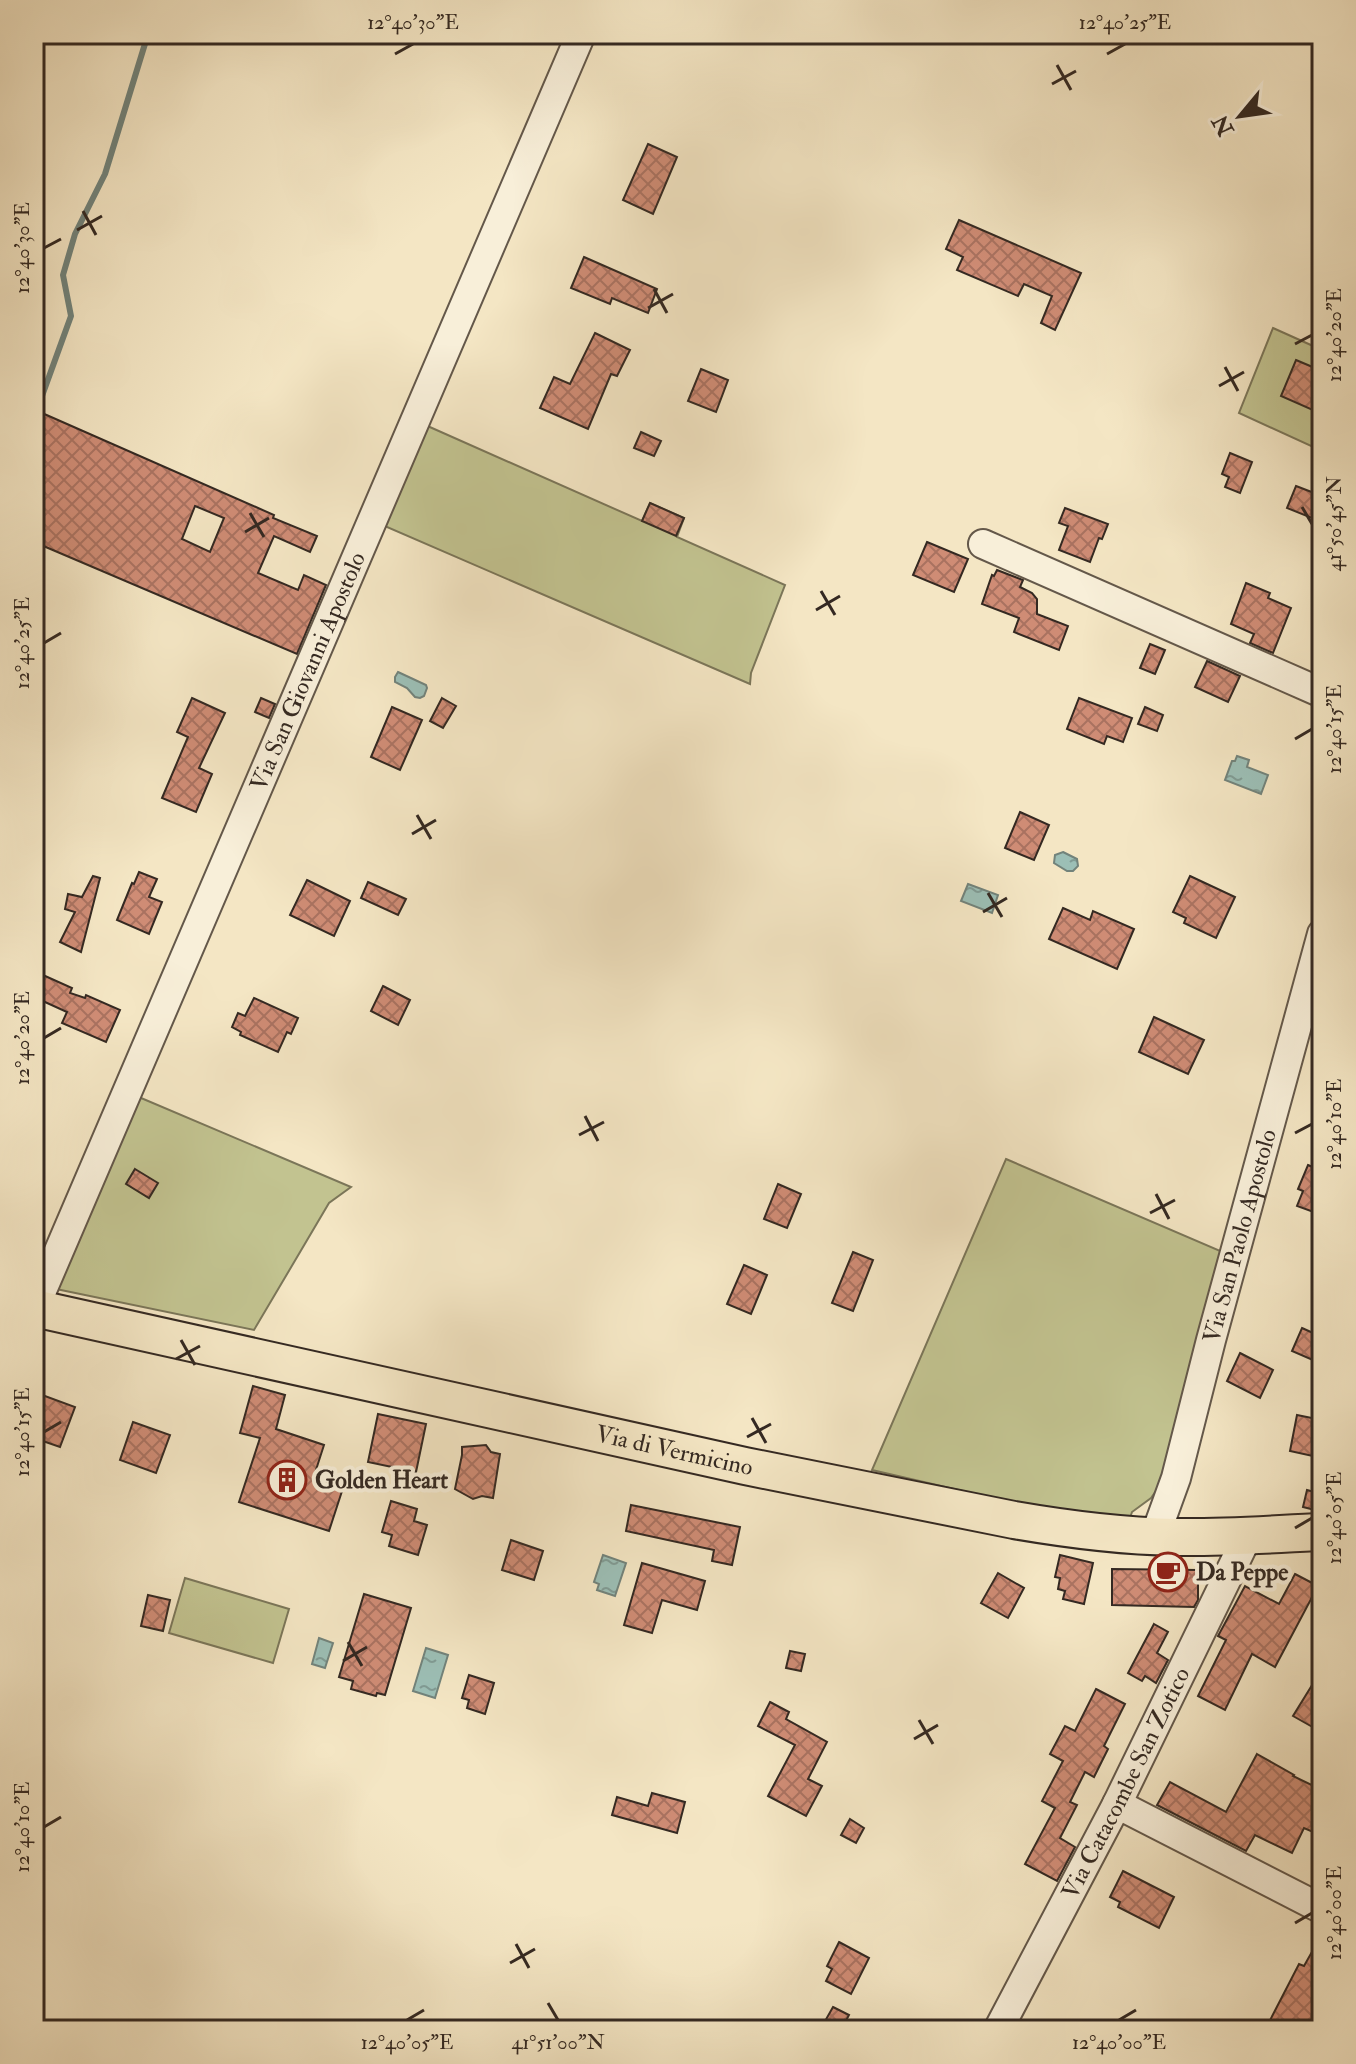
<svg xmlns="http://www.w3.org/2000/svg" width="1356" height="2064" font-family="'IM FELL Double Pica',serif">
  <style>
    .green { fill: #c2c390; stroke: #7b7659; stroke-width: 2 }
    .water { fill: url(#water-ripples); stroke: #72837b; stroke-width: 2 }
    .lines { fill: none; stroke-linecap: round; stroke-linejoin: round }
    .stream { stroke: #72837b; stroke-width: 6 }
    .building { fill: url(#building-cross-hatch); stroke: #342922; stroke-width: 2; fill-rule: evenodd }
    .minor-casing { stroke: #64584a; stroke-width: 32 }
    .major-casing { stroke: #342922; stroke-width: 40 }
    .minor { stroke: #f8efd9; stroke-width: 28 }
    .major { stroke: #f4e6c4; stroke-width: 36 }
    .ticks { fill: none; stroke: #342922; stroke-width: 3 }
    .labels { text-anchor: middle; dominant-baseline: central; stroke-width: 8; stroke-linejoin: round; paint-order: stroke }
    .street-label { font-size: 24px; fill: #342922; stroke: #f8efd9 }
    .poi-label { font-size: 24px; font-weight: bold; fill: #342922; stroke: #f8efd9; text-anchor: start }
    .neatline { fill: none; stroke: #342922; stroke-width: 3 }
    .ticks-label { font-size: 20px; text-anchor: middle; fill: #342922 }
  </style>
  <defs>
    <pattern id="water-ripples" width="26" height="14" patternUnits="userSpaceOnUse" patternTransform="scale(2)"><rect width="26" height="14" fill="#9cbfb6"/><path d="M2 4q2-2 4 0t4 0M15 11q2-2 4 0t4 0" fill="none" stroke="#809b94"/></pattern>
    <pattern id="building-cross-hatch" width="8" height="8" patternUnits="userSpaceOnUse" patternTransform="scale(2)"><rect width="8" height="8" fill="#cf8c75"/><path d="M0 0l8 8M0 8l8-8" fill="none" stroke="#a97260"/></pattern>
  </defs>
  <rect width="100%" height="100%" fill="#f4e6c4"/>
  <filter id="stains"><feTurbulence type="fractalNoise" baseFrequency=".0025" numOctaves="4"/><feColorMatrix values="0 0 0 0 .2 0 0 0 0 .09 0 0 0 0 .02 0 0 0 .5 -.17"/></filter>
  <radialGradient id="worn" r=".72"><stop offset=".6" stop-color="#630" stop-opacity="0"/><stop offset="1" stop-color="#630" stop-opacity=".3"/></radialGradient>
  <g class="green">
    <path d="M1273 328 1322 350V451L1239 413Z"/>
    <path d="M423 424 642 521 650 503 684 518 677 537 785 585 751 673 750 684 380 524Z"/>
    <path d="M134 1095 351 1187 329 1203 254 1330 56 1289Z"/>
    <path d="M1006 1159 1225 1253 1170 1471 1151 1498 1132 1512 1128 1524 1053 1512 872 1470Z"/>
    <path d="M185 1578 289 1609 273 1663 169 1633Z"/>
  </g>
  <g class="water">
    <path d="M398 672 426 685 427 688 424 696 420 698 415 697 407 688 395 682V677Z"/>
    <path d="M1237 756 1249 760 1247 767 1268 775 1261 794 1225 780 1232 761H1235Z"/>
    <path d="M1063 852 1077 859 1078 866 1073 871H1067L1054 863 1055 855Z"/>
    <path d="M968 884 998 895 992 913 961 901Z"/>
    <path d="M603 1555 626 1563 615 1596 597 1590 599 1584 594 1582Z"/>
    <path d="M319 1638 333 1643 325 1668 312 1664Z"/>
    <path d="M426 1648 448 1655 435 1698 413 1691Z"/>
  </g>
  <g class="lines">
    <path class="stream" d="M34 418 71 316 63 275 75 234 105 174 148 34"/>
  </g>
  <g class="building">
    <path d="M648 144 677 157 653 214 623 200Z"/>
    <path d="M959 220 1081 273 1055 330 1041 323 1052 296 1024 284 1018 296 957 270 963 257 946 249Z"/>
    <path d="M584 257 657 289 648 313 612 298 610 304 571 288Z"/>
    <path d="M595 333 630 350 617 376 611 374 588 429 540 408 554 377 570 384Z"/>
    <path d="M1296 360 1322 371V394L1315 411 1281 396Z"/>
    <path d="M701 369 728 380 716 412 688 401Z"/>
    <path d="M42 413 274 515 273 518 317 536 310 552 274 536 258 573 298 590 304 575 326 585 297 654 34 542V430ZM195 506 224 518 210 552 182 539Z"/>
    <path d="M641 432 661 441 654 456 634 448Z"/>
    <path d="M1230 453 1252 462 1240 493 1225 487 1229 477 1222 474Z"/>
    <path d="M1296 486 1322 496V522L1287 508Z"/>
    <path d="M650 503 684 518 676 536 642 521Z"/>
    <path d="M1065 508 1108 524 1102 539 1099 538 1090 562 1059 550 1068 526 1059 523Z"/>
    <path d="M927 542 968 559 954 592 913 575Z"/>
    <path d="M997 570 1023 580 1020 587 1032 593 1037 599V614L1068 626 1059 650 1014 632 1019 618 982 604 992 575 994 576Z"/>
    <path d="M1246 583 1270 593 1268 598 1291 608 1273 653 1250 643 1254 634 1231 624Z"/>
    <path d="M1150 644 1165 650 1155 674 1140 668Z"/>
    <path d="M1207 661 1240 676 1228 702 1195 687Z"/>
    <path d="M192 698 225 713 199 768 212 774 196 812 162 798 188 737 177 732Z"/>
    <path d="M261 698 275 704 269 718 255 712Z"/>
    <path d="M442 698 456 706 443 728 430 721Z"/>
    <path d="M1079 698 1132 718 1123 742 1107 736 1104 744 1067 729Z"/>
    <path d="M392 707 422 720 400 770 371 757Z"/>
    <path d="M1145 707 1163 715 1157 731 1138 724Z"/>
    <path d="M1020 812 1049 825 1034 860 1005 848Z"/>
    <path d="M139 872 157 879 149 897 162 902 149 934 117 920 132 883 134 884Z"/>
    <path d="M93 876 100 878 81 952 60 942 75 912 65 909 68 894 82 897Z"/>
    <path d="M1190 876 1235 897 1216 938 1184 923 1186 918 1173 912Z"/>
    <path d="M307 880 350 901 334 936 290 915Z"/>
    <path d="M368 882 406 899 398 915 361 898Z"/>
    <path d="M1063 908 1090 920 1093 911 1134 929 1117 969 1049 939Z"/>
    <path d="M34 971 72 988 70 993 85 998 86 995 120 1010 106 1042 62 1023 67 1012 34 997Z"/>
    <path d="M383 986 410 1000 398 1025 371 1011Z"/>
    <path d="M254 998 298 1018 291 1034 287 1032 278 1052 240 1035 241 1032 232 1027 238 1013 245 1016Z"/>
    <path d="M1154 1017 1204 1040 1188 1074 1139 1052Z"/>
    <path d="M1308 1165 1322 1171V1215L1297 1206 1303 1191 1298 1189Z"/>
    <path d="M135 1169 158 1183 149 1198 126 1184Z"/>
    <path d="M778 1184 801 1194 787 1228 764 1219Z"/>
    <path d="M853 1252 873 1260 853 1311 832 1303Z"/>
    <path d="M744 1265 767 1275 751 1314 727 1304Z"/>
    <path d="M1302 1328 1322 1337V1364L1292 1351Z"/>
    <path d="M1240 1353 1273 1370 1260 1398 1227 1381Z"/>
    <path d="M253 1386 285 1395 276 1429 324 1445 314 1476 344 1485 329 1531 239 1502 260 1438 240 1433Z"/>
    <path d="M34 1392 75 1407 60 1447 34 1438Z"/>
    <path d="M378 1414 426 1424 416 1472 368 1462Z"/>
    <path d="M1297 1415 1322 1420V1458L1290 1451Z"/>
    <path d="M133 1422 170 1435 156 1473 120 1460Z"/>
    <path d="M486 1445 491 1452 500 1454 493 1498 482 1496 473 1499 455 1489 462 1455V1447Z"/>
    <path d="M1307 1490 1322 1494 1319 1511 1303 1507Z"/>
    <path d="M391 1501 417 1509 414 1521 427 1525 418 1555 389 1546 392 1535 382 1532Z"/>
    <path d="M631 1505 740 1527 732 1565 712 1561 714 1550 626 1531Z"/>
    <path d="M511 1540 543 1551 534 1580 502 1570Z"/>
    <path d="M1060 1555 1093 1563 1084 1604 1063 1599 1065 1591 1058 1589 1060 1578 1055 1577Z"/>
    <path d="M642 1563 705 1581 697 1610 662 1600 652 1633 624 1625Z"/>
    <path d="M1112 1569 1198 1570V1600L1194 1607 1112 1605Z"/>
    <path d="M998 1573 1024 1588 1008 1618 981 1603Z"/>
    <path d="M1295 1574 1318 1586 1275 1667 1252 1654 1225 1710 1198 1696 1226 1640 1218 1636 1245 1586 1279 1604Z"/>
    <path d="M364 1594 411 1608 385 1695 377 1693 376 1696 351 1689 353 1681 339 1677Z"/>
    <path d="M148 1595 170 1600 163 1631 141 1626Z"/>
    <path d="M1154 1624 1168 1632 1157 1653 1168 1660 1156 1683 1145 1676 1142 1681 1128 1673Z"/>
    <path d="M790 1651 805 1654 801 1671 786 1668Z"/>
    <path d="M1322 1669V1718L1316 1729 1293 1716Z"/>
    <path d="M469 1675 494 1683 485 1714 467 1708 469 1700 462 1698Z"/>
    <path d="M1096 1689 1125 1704 1104 1746 1108 1749 1094 1777 1085 1772 1070 1802 1077 1805 1060 1838 1075 1847 1057 1881 1025 1864 1055 1808 1042 1801 1063 1761 1050 1754 1065 1726 1075 1731Z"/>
    <path d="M770 1702 789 1712 786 1719 827 1742 808 1779 822 1786 806 1816 768 1796 795 1745 758 1726Z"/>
    <path d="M1257 1754 1294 1775 1293 1776 1322 1790V1812L1313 1832 1304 1828 1292 1853 1255 1835 1246 1851 1157 1805 1170 1782 1226 1812Z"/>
    <path d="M652 1793 685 1802 677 1833 612 1815 617 1797 648 1806Z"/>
    <path d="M850 1819 864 1828 856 1843 841 1835Z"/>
    <path d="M1123 1871 1174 1897 1159 1928 1118 1907 1120 1902 1110 1897Z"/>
    <path d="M1322 1934V2011L1312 2030H1265L1299 1964 1304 1966Z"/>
    <path d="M839 1942 869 1958 851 1994 826 1981 832 1969 827 1966Z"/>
    <path d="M833 2007 849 2015 841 2030H820Z"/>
  </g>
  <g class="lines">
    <g class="minor-casing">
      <g id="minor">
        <path d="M983 544 1322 693"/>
        <path id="s1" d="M34 1309 581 34"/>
        <path id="s2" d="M1155 1536 1176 1478 1211 1340 1322 934"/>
        <path d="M1117 1804 1322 1909"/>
        <path id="s3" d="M998 2030 1117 1804 1248 1535"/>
      </g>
    </g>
    <g class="major-casing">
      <g id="major">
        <path id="s4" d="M34 1308 745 1466 1014 1520C1066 1529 1121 1536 1174 1537 1223 1538 1273 1534 1322 1532"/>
      </g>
    </g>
    <use href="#minor" class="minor"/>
    <use href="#major" class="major"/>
  </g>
  <path class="ticks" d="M395 54 413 44M1107 54 1125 44M1057 65 1071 90M1052 84 1076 71M83 211 96 235M77 230 102 216M44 248 61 239M654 289 667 313M648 308 673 294M1295 344 1312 335M1225 367 1238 391M1219 386 1244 372M1302 507 1312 524M250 513 264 537M245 532 269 518M821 591 835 615M816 610 840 596M44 643 61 633M1295 739 1312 729M417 815 431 839M412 834 436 820M988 893 1002 917M983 912 1007 898M44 1038 61 1028M585 1116 598 1141M1295 1133 1312 1124M579 1135 604 1122M1156 1194 1169 1219M1150 1213 1175 1200M181 1340 195 1365M176 1359 200 1346M752 1418 766 1443M44 1432 61 1422M747 1437 771 1424M1295 1528 1312 1518M348 1642 362 1666M343 1661 367 1647M919 1720 933 1744M914 1739 938 1725M44 1827 61 1817M1295 1923 1312 1913M516 1944 529 1968M510 1963 535 1949M548 2003 558 2020M407 2020 424 2010M1119 2020 1136 2010"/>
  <defs>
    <g id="building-ring" transform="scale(2)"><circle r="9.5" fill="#f8efd9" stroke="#8f2418" stroke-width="1.5"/><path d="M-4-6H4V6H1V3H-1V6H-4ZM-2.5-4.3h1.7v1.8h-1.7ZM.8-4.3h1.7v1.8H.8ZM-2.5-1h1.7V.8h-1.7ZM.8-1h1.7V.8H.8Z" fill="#8f2418"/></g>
    <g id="cafe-ring" transform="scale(2)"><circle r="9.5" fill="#f8efd9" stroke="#8f2418" stroke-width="1.5"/><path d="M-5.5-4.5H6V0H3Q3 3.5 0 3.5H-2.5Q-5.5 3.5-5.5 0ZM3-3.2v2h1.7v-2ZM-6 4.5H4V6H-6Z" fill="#8f2418"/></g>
  </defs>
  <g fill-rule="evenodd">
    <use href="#building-ring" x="287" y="1480"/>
    <use href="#cafe-ring" x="1168" y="1572"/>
  </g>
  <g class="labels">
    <g class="street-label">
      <text stroke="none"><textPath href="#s1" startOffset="694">Via San Giovanni Apostolo</textPath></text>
      <text stroke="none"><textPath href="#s2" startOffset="312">Via San Paolo Apostolo</textPath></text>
      <text stroke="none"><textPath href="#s4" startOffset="656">Via di Vermicino</textPath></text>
      <text stroke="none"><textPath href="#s3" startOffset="278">Via Catacombe San Zotico</textPath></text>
    </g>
    <g class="poi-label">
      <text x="315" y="1480">Golden Heart</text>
      <text x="1196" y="1572">Da Peppe</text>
    </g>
  </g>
  <rect width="1356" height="2064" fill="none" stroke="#f4e6c4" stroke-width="88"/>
  <g transform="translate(1240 116) rotate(241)" stroke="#f8efd9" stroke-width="6" paint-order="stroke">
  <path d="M0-6L14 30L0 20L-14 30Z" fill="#342922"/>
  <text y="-12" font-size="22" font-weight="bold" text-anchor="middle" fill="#342922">N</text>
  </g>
  <rect x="44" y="44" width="1268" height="1976" class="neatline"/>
  <g class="ticks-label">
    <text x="413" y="29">12°40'30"E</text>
    <text x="1125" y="29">12°40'25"E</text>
    <text transform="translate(22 248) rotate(-90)" y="7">12°40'30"E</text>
    <text transform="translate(1334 335) rotate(-90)" y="7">12°40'20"E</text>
    <text transform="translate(1334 524) rotate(-90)" y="7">41°50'45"N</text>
    <text transform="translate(22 643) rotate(-90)" y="7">12°40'25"E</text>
    <text transform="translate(1334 729) rotate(-90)" y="7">12°40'15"E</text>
    <text transform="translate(22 1038) rotate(-90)" y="7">12°40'20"E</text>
    <text transform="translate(1334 1124) rotate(-90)" y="7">12°40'10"E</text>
    <text transform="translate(22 1432) rotate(-90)" y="7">12°40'15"E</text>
    <text transform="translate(1334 1518) rotate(-90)" y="7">12°40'05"E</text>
    <text transform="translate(22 1827) rotate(-90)" y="7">12°40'10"E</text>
    <text transform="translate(1334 1913) rotate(-90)" y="7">12°40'00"E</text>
    <text x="407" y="2049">12°40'05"E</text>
    <text x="558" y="2049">41°51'00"N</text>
    <text x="1119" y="2049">12°40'00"E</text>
  </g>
  <rect width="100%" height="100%" filter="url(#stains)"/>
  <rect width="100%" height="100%" fill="url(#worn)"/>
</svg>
